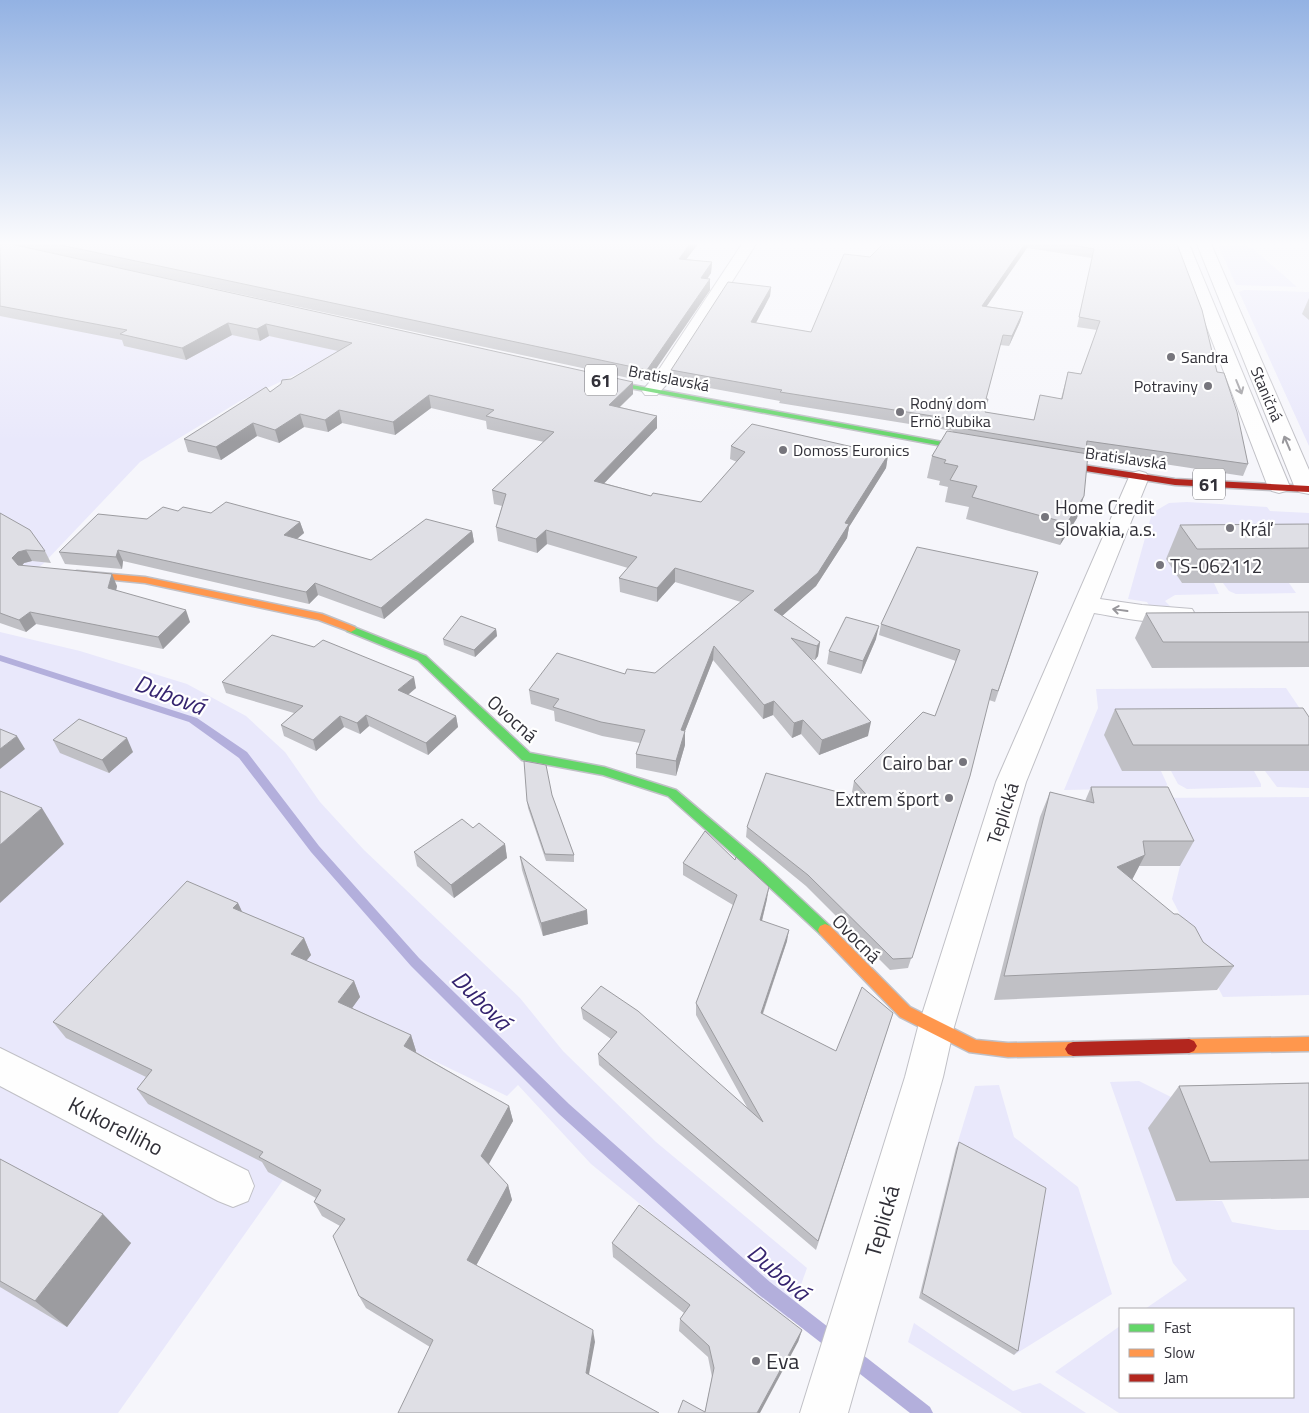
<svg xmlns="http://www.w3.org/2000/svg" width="1309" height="1413" font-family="'Titillium Web',sans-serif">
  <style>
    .green { fill: #e9e8fb }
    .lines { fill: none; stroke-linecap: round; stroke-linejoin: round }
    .stream { fill: #b3afdc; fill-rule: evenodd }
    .street-casing { stroke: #c0c0c6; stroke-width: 2 }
    .fast-casing { stroke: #c0c0c6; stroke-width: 3 }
    .slow-casing { stroke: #c0c0c6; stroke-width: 3 }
    .jam-casing { stroke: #c0c0c6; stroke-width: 3 }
    .street { fill: #fefefe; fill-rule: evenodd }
    .fast { fill: #63d668; fill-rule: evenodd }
    .slow { fill: #ff974d; fill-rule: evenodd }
    .jam { fill: #b3261e; fill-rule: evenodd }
    .wall { fill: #c0c0c5; fill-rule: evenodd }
    .shaded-wall { fill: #9c9ca0 }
    .building { fill: #dfdfe5; stroke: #9c9ca0 }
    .oneway { stroke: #98979b }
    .poi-dot { fill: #76757c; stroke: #fff; stroke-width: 2 }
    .labels { text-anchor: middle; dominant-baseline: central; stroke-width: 4.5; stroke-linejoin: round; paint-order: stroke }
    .far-poi-label { font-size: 16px; fill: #313038; stroke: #fff; text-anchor: start }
    .far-street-label { font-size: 16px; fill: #313038; stroke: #fff }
    .shield { fill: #fff; stroke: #6f6e74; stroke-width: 1 }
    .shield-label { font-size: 18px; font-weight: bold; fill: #313038 }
    .poi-label { font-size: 19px; fill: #313038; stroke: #fff; text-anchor: start }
    .street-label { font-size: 19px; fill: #313038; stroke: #fff }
    .near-street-label { font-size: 22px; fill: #313038; stroke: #fff }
    .near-poi-label { font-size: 22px; fill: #313038; stroke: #fff; text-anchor: start }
    .near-water-label { font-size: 24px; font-style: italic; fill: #35246f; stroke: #fff }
  </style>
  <rect width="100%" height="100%" fill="#f6f6fb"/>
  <g class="green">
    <path d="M1222 245 1251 247 1297 287 1236 285 1219 247Z"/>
    <path d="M1244 290 1309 292V446L1239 292Z"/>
    <path d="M0 299 357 341 299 373 240 401 140 462 43 564 0 594Z"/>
    <path d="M1187 502 1267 507 1270 511 1309 513V558L1167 559 1182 583H1214L1219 594 1175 595 1165 601 1171 607H1150L1147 602 1128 599 1152 513 1169 503Z"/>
    <path d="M1223 583H1289L1296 593 1236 594 1229 591Z"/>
    <path d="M0 632 80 651 187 684 246 716 285 752 320 802 364 850 520 998 563 1051 656 1142 807 1268 787 1324 591 1164 518 1085 507 1096 370 1030 283 1180 118 1413H0Z"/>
    <path d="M1286 688 1309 722 1121 771H1161L1167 784 1166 788 1064 790 1098 708 1096 689Z"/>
    <path d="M1171 771H1254L1261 784V787L1187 789 1178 784Z"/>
    <path d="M1265 771H1309V788L1277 787Z"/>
    <path d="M1309 797V995L1223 997 1172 899 1180 866 1145 798Z"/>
    <path d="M1139 1081 1171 1097 1176 1201H1222L1232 1222 1277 1230H1309V1413H1119L1055 1372 1120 1326V1397H1293V1309H1145L1187 1280 1173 1263 1110 1082Z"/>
    <path d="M999 1085 1014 1137 1078 1187 1112 1294 1014 1355 1043 1194 956 1148 975 1086Z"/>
    <path d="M914 1323 1013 1391 1040 1383 1086 1413H1022L908 1342Z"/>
  </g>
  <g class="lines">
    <g class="stream">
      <path d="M0 655 197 718 247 752 319 846 419 958 569 1104 770 1282 841 1337 843 1343 841 1349 835 1351 829 1349 758 1294 559 1114 411 966 311 852 239 758 189 722 0 661Z"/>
      <path d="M852 1349 858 1351 930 1407 933 1413H910L846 1363 844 1357 846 1351Z"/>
    </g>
    <g class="street-casing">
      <g id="street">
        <path d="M742 244H756L667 384 657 395H645L642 391 654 377Z"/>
        <path d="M1175 244H1189L1290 487 1286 491 1279 493 1272 491 1268 487Z"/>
        <path d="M1197 244H1211L1309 470V494L1299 492 1295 488Z"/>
        <path d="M1139 471 1146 473 1149 477 1100 599 1142 605 1192 609 1195 614 1192 619C1161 627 1125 618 1094 613L1026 782 954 1027 943 1077 848 1413H800L905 1077 918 1027 996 782 1129 477 1132 473Z"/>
        <path d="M0 1048 248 1171 254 1186 248 1201 233 1207 218 1201 0 1086Z"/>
      </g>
    </g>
    <g class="fast-casing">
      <g id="fast">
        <path d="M594 378 975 448 979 450 975 452 597 382 593 380Z"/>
        <path d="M351 626 426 656 530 753 604 767 676 790 760 861 830 926 832 930 830 934 825 936 820 934 750 869 668 796 603 775 522 760 418 660 347 631 346 629 347 627Z"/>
      </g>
    </g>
    <g class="slow-casing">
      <g id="slow">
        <path d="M77 571 145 577 322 614 355 627 356 629 351 632 319 620 145 583 74 576 72 574 74 572Z"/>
        <path d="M825 924 830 926 910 1007 976 1040 1008 1043 1073 1042 1078 1044 1081 1049 1078 1054 1073 1056 1008 1057 969 1052 900 1017 820 934 818 930 820 926Z"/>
        <path d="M1309 1037V1051L1189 1053 1184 1051 1181 1046 1184 1041 1189 1039Z"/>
      </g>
    </g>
    <g class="jam-casing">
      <g id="jam">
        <path d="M1050 460 1175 479 1309 486V492L1175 485 1047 465 1046 463Z"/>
        <path d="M1189 1039 1194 1041 1197 1046 1194 1051 1189 1053 1073 1056 1068 1054 1065 1049 1068 1044 1073 1042Z"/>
      </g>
    </g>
    <use href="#street" class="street"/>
    <use href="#fast" class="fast"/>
    <use href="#slow" class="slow"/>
    <use href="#jam" class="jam"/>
  </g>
  <g class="wall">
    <path d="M0 244H698L686 259 712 262 711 273 708 278 710 290 647 382 31 249 633 394 620 407 657 416V428L604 483 651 496 701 502 737 462 730 459 731 446 888 455 886 468 849 527 847 538 816 586 782 616 820 642 818 656 815 660 810 659 868 736 819 755 801 734 792 738 773 715 763 719 713 660 685 731V745L676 776 636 768V754L640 743 602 736 555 721 554 711 531 704 529 690 625 674 655 673 741 602 675 582 657 602 620 592 619 578 628 568 547 544 537 553 498 541 496 527 502 506 494 504 492 490 544 442 487 429 486 421 431 408 395 435 342 423 328 432 304 427 279 443 257 436 221 460 188 452 184 439 270 392 338 351 269 336 260 341 232 335 186 360 124 346 122 340 0 316Z"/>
    <path d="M883 244H1177L1217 372 1248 464 1243 476 1085 452 1077 518 1060 545 966 519 969 507 945 502 948 487 939 485 940 481 927 478 932 456 952 432 953 431 779 403 780 401 671 381V370L771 287 770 296 756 323 811 332 870 257ZM1027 248 1092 258 1077 327 1097 330 1081 374 1068 372 1061 399 1034 420 985 412 986 399 1000 345 1009 346 1020 322 1023 312 986 306Z"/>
    <path d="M1309 298V320L1302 314Z"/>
    <path d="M0 513 45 551 51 563 32 561 24 563 22 566 117 586 116 590 190 622 163 649 36 624 26 632 0 623Z"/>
    <path d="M211 513 300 522 304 533 297 539 371 560 472 531 474 542 384 619 318 595 309 604 123 561 122 569 65 564 59 552 147 519Z"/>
    <path d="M1309 524V583H1182L1166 559 1180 525Z"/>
    <path d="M1038 572 995 702 989 700 970 776 908 968 890 970 806 886 746 837 747 827 856 797 852 792 854 781 935 716 956 661 879 635 881 624Z"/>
    <path d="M1309 612V667L1152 668 1135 638 1146 613Z"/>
    <path d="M496 629 497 636 475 657 444 645 443 639Z"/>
    <path d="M876 639 861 674 827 664 829 651Z"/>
    <path d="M222 682 416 688 408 695 456 716 458 727 428 755 369 726 360 734 344 727 316 751 284 736 281 725 294 713 226 693Z"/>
    <path d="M1115 709 1309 717V771H1122L1104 735Z"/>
    <path d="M53 740 133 752 109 773 60 753Z"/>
    <path d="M1091 787 1194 841 1180 866H1139L1132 879 1203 942 1234 966 1217 990 994 1000 1040 817 1050 792 1085 801Z"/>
    <path d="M552 795 574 855V862L546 861 528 808 527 801Z"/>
    <path d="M473 828 505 844 507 858 454 898 417 866 414 852Z"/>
    <path d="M520 856 588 924 543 936 522 870Z"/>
    <path d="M683 863 767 899 762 921 787 941 763 1014 836 1051 893 1013 816 1250 599 1065 598 1054 611 1039 583 1019 581 1008 748 1109 696 1015V1003L733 905 683 875Z"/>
    <path d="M238 903 242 912 304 938 311 955 306 961 354 981 360 997 352 1008 411 1035 416 1051V1052L509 1106 513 1121 488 1164 508 1185 512 1200 476 1265 595 1342 430 1347 366 1308 359 1296 340 1226 322 1216 314 1202 316 1198 268 1172 262 1162 148 1104 137 1089 146 1077 66 1038 53 1022Z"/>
    <path d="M1309 1083V1198L1176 1201 1148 1128 1179 1086Z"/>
    <path d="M959 1142 1018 1351 1014 1355 919 1298 956 1148Z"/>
    <path d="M0 1159 131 1243 67 1327 0 1287Z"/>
    <path d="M612 1243 802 1330 798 1342 705 1412 712 1377 708 1357 679 1331 680 1319 684 1313 613 1257Z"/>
  </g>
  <g class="shaded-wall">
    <path d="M690 244H698L679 269V259Z"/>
    <path d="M1025 244H1028L1027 248 980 316 982 306Z"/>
    <path d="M712 262 711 273 700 289 701 278Z"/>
    <path d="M710 279V290L647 382V370Z"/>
    <path d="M771 287 770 296 751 332V322Z"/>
    <path d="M1023 312 1020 322 1009 346 1012 336Z"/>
    <path d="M228 323 232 335 186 360 182 348Z"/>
    <path d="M266 324 269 336 260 341 257 329Z"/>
    <path d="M633 382V394L609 417V405Z"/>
    <path d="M429 395 431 408 395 435 393 422Z"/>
    <path d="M339 410 342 423 328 432 325 420Z"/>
    <path d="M300 414 304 427 279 443 275 430Z"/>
    <path d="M657 416V428L594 494V481Z"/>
    <path d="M253 423 257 436 221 460 216 447Z"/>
    <path d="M888 455 886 468 849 527 847 538 816 586 773 624 774 610 845 523Z"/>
    <path d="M1084 496 1077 518 1060 545 1067 523Z"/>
    <path d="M300 522 304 533 287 547 284 535Z"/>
    <path d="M546 530 547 544 537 553 536 539Z"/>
    <path d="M472 531 474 542 384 619 381 608Z"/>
    <path d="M26 550 32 561 24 563 18 570 12 558 18 552Z"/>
    <path d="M118 550 123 561 122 569 116 557Z"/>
    <path d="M675 568V582L657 602V588Z"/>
    <path d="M112 574 117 586 114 600 108 588Z"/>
    <path d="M315 583 318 595 309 604 306 592Z"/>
    <path d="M186 610 190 622 163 649 158 637Z"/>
    <path d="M30 612 36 624 26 632 19 620Z"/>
    <path d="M879 626 876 639 861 674 863 661Z"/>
    <path d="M496 629 497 636 475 657 474 650Z"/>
    <path d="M820 642 818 656 815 660 817 646Z"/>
    <path d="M714 646 713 660 685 731V745L676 776V761L681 730Z"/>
    <path d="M414 677 416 688 400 701 398 690Z"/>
    <path d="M774 701 773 715 763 719 764 705Z"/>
    <path d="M366 715 369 726 360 734 357 723Z"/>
    <path d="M340 716 344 727 316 751 313 740Z"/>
    <path d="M456 716 458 727 428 755 426 743Z"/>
    <path d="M803 720 801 734 792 738 794 723Z"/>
    <path d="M871 722 868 736 819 755 822 740Z"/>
    <path d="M17 736 25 749 0 769V749Z"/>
    <path d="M127 738 133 752 109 773 102 760Z"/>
    <path d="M42 808 64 844 0 903V845Z"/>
    <path d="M505 844 507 858 454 898 451 885Z"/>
    <path d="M1145 855 1132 880 1117 867Z"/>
    <path d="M769 887 767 899 759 932 760 920Z"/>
    <path d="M238 903 246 920 233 908Z"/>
    <path d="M587 910 588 924 543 936 541 923Z"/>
    <path d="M789 930 787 941 759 1024 761 1013Z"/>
    <path d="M304 938 311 955 298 971 291 954Z"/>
    <path d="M354 981 360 997 345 1018 338 1002Z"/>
    <path d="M411 1035 416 1051 409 1062 404 1046Z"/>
    <path d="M509 1106 513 1121 485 1171 481 1156Z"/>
    <path d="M508 1185 512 1200 472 1273 467 1260Z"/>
    <path d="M103 1214 131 1243 67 1327 35 1301Z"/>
    <path d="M593 1330 595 1342 587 1385 586 1373Z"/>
    <path d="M802 1330 798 1342 760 1413H757Z"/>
  </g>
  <g class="building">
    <path d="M0 244H11L633 382 609 405 657 416 594 481 651 496 653 493 701 502 745 452 731 446 752 424 888 455 845 523 849 524 818 573 774 610 820 642 817 646 791 638 871 722 822 740 803 720 794 723 774 701 764 705 714 646 681 730 685 731 676 761 636 754 645 730 601 722 553 707 559 699 529 690 557 653 625 674 627 669 655 673 754 591 675 568 657 588 619 578 637 557 546 530 536 539 496 527 506 494 492 490 554 432 486 416 494 410 429 395 393 422 339 410 325 420 300 414 275 430 253 423 216 447 184 439 266 387 270 392 281 384 282 380 291 379 352 343 266 324 257 329 228 323 182 348 120 334 127 330 0 306Z"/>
    <path d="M56 244H690L679 259 712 262 701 278 710 279 647 370Z"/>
    <path d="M883 244H1025L982 306 1023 312 1012 336 1003 335 986 399H988L985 412 1034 420 1040 395 1062 399 1068 372 1081 374 1100 321 1079 317 1094 249 1067 244H1177L1202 310 1217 372 1224 373 1237 412 1248 464 1087 441 1086 449 954 427 958 420 780 392 782 390 671 370 728 282 771 287 751 322 811 332 844 254 870 257Z"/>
    <path d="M947 431 1088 454 1084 496 1067 523 972 497 977 486 950 480 958 466 944 463 946 460 932 456Z"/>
    <path d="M226 502 300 522 284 535 371 560 426 519 472 531 381 608 315 583 306 592 118 550 116 557 59 552 98 514 147 519 163 507 178 511 183 507 211 513Z"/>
    <path d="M0 513 30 530 45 551 26 550 18 552 12 558 18 565 112 574 108 588 186 610 158 637 30 612 19 620 0 613Z"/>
    <path d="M1309 524V548L1197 549 1180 525Z"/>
    <path d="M917 547 1038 572 998 691 992 689 970 776 912 958 893 959 808 875 747 827 766 773 872 801 854 781 923 712 935 716 960 650 881 624Z"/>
    <path d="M1309 612V642H1163L1146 613Z"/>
    <path d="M461 616 496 629 474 650 443 639Z"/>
    <path d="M846 617 879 626 863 661 829 651Z"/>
    <path d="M272 635 314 647 323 640 414 677 398 690 456 716 426 743 366 715 357 723 340 716 313 740 281 725 303 706 222 682Z"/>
    <path d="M1303 708 1309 717V745H1133L1115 709Z"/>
    <path d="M79 719 127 738 102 760 53 740Z"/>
    <path d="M0 729 17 736 0 749Z"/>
    <path d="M524 761 546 765 552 795 574 855 545 854 527 801Z"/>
    <path d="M1091 787H1168L1194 841H1143L1145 855 1117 867 1174 914H1178L1195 927 1203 942 1234 966 1004 976 1050 792 1094 803Z"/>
    <path d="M0 791 42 808 0 845Z"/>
    <path d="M462 819 473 828 479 823 505 844 451 885 414 852Z"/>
    <path d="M705 831 735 860 736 857 769 887 760 920 789 930 761 1013 836 1051 862 987 893 1013 818 1241 598 1054 617 1032 581 1008 601 986 638 1011 763 1122 696 1003 737 895 683 863Z"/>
    <path d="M520 856 587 910 541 923Z"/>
    <path d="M187 881 238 903 233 908 304 938 291 954 354 981 338 1002 411 1035 404 1046 509 1106 481 1156 508 1185 467 1260 593 1330 586 1373 659 1413H398L433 1340 359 1296 333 1236 345 1219 314 1202 321 1190 259 1157 263 1152 137 1089 152 1070 53 1022Z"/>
    <path d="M1309 1083V1160L1210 1162 1179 1086Z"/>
    <path d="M959 1142 1046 1188 1018 1351 922 1293Z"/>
    <path d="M0 1159 103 1214 35 1301 0 1281Z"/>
    <path d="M639 1205 802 1330 757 1413H678L683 1400 705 1412 714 1368 709 1346 680 1319 690 1305 612 1243Z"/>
  </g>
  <defs><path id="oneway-shaft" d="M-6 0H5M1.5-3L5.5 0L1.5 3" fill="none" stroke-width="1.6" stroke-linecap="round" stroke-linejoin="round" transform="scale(1.25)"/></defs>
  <g class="oneway">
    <use href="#oneway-shaft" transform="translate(1239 387) rotate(68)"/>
    <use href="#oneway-shaft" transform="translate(1287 443) rotate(-113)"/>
    <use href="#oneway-shaft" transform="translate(1120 610) rotate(-172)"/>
  </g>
  <linearGradient id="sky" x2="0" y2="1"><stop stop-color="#93b2e3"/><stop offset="0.55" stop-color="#fbfbfd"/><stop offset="1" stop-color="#fbfbfd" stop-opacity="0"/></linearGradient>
  <rect width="1309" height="442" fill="url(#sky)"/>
  <g class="poi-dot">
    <circle cx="1171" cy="357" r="5"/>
    <circle cx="1208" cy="386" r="5"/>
    <circle cx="900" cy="412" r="5"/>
    <circle cx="783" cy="450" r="5"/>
    <circle cx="1045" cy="517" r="5"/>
    <circle cx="1230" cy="528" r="5"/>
    <circle cx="1160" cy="565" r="5"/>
    <circle cx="963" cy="762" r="5"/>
    <circle cx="949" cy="798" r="5"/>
    <circle cx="756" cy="1361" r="5"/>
  </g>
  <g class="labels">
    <g class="far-poi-label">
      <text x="1181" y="357">Sandra</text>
      <text x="1198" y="386" text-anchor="end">Potraviny</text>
      <text x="910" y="403">Rodný dom<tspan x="910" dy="18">Ernö Rubika</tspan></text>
      <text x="793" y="450">Domoss Euronics</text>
    </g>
    <g class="far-street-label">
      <text transform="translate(669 378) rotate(11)">Bratislavská</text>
      <text transform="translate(1267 394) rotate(67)">Staničná</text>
      <text transform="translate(1126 458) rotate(8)">Bratislavská</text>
    </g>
    <g class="shield">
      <rect x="585" y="364.5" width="32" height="31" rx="4"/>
      <rect x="1193" y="468.5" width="32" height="31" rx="4"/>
    </g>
    <g class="shield-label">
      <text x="601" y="380">61</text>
      <text x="1209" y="484">61</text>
    </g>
    <g class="poi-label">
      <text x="1055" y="506">Home Credit<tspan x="1055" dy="22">Slovakia, a.s.</tspan></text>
      <text x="1240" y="528">Kráľ</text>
      <text x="1170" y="565">TS-062112</text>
      <text x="953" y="762" text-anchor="end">Cairo bar</text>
      <text x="939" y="798" text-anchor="end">Extrem šport</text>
    </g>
    <g class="street-label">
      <text transform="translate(513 718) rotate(42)">Ovocná</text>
      <text transform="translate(1002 813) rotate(-72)">Teplická</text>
      <text transform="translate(857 938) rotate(45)">Ovocná</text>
    </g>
    <g class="near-street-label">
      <text transform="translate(116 1126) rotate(27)">Kukorelliho</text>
      <text transform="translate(882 1221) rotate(-74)">Teplická</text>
    </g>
    <g class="near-poi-label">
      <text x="766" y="1361">Eva</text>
    </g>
    <g class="near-water-label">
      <text transform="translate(170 694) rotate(21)">Dubová</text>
      <text transform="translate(482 1000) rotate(45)">Dubová</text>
      <text transform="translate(779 1272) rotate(40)">Dubová</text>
    </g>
  </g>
  <rect x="1119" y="1308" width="175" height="90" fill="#ffffff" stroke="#adacaf"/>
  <rect x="1129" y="1324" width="25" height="8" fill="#63d668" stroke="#adacaf"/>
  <text x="1164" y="1333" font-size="15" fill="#313038">Fast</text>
  <rect x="1129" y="1349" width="25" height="8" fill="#ff974d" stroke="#adacaf"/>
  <text x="1164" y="1358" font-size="15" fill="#313038">Slow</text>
  <rect x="1129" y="1374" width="25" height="8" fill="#b3261e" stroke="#adacaf"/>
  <text x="1164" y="1383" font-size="15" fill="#313038">Jam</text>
</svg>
